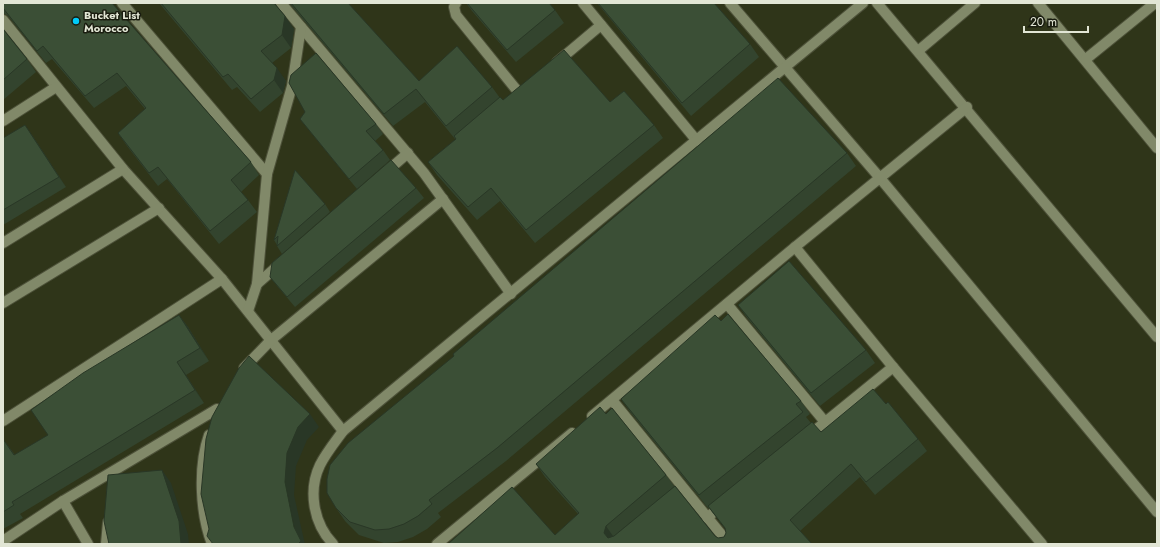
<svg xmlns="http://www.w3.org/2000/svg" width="1160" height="547" font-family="Jost,sans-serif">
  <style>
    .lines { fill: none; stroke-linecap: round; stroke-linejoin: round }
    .minor-casing { stroke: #4d5139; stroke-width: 12 }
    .minor { stroke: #818969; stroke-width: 10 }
    .wall { fill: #33442e }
    .shaded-wall { fill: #293726 }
    .building { fill: #3b4f36; stroke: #293726 }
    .poi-dot { fill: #00cbf9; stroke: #191c0f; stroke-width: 1.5 }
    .labels { text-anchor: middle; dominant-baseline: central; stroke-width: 3; stroke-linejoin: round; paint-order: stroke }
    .poi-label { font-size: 11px; font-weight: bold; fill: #e2e6d5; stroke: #191c0f; text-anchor: start }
  </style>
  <rect width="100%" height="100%" fill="#2f3519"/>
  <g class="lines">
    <g class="minor-casing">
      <g id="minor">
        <path d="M122 3 267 174"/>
        <path d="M281 3 424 173 511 294"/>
        <path d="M456 3 454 7 456 15 519 93"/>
        <path d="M583 3 697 141"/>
        <path d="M730 3 880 178 1157 512"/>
        <path d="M877 3 1157 337"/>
        <path d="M1038 3 1157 148"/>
        <path d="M3 20 123 169 222 279 343 431"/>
        <path d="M918 51 975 3"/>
        <path d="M1086 59 1155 3"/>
        <path d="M557 62 601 25"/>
        <path d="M3 121 56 87"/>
        <path d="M385 173 408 153"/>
        <path d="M3 243 123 169"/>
        <path d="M795 247 893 367 1042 544"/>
        <path d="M257 284 281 263"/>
        <path d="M3 303 159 208"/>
        <path d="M727 304 825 422"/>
        <path d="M248 311 257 284 267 174 292 86 301 27"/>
        <path d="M244 368 271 340 443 199"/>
        <path d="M612 400 729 544"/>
        <path d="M592 416 795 247 967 107"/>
        <path d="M3 421 222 279"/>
        <path d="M209 435C198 466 200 513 212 544"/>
        <path d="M807 437 893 367"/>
        <path d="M707 518 723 504"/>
        <path d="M3 541 63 501"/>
        <path d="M88 544 63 501 217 409"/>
        <path d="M106 544 108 522"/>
        <path d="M333 544C313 523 308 490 320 465 326 453 335 442 343 431L863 3"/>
        <path d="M437 544 572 433"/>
      </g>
    </g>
    <use href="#minor" class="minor"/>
  </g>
  <g class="wall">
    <path d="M3 3H112L251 162 259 175 241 192 248 200 257 212 219 244 167 179 158 186 127 146 118 133 145 109 126 86 94 108 52 59 46 63 8 16 5 14H3Z"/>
    <path d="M159 3H275V4L285 16 294 29 291 48 272 63 286 81 283 93 260 112 237 87 232 90Z"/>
    <path d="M289 3H348L419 81 492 87 500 98 503 100 610 102 654 125 663 138 535 243 500 201 477 220 437 175 428 162 456 139V138L455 139 425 102 393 126Z"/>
    <path d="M466 3H549L555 10 564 23 516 62 472 11Z"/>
    <path d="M597 3H714L750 44 759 57 691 116Z"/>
    <path d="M3 29 27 59 36 72 3 100Z"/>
    <path d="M300 119 376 124 383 134 375 141 383 150 390 160 357 189 308 129Z"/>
    <path d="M32 135 66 187 3 225V138Z"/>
    <path d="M847 153 856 166 506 461 438 513 441 517 427 529 413 537 398 542 384 543 359 535 345 521 336 508Z"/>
    <path d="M295 170 325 204 330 212 282 254 277 246V245L274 240Z"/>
    <path d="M416 188 424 198 295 307 278 287 270 277Z"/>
    <path d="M738 305 866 350 875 363 820 406 747 318Z"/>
    <path d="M179 315 188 327 209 361 186 375 204 403 20 514 23 518 3 529V439L15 455 48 435Z"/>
    <path d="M721 321 801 401 810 414 806 417 811 423 821 432 886 404 918 439 927 451 875 495 860 477 800 531 812 544 555 535 578 514 545 477 536 464 606 414 666 475 674 486 715 536 718 538 724 537 726 533V530L709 508H708L630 412 621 399Z"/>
  </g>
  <g class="shaded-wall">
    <path d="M285 16 294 29 291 48 282 35Z"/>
    <path d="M277 68 286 81 283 93 274 80Z"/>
    <path d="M25 125 32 135 66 187 59 177Z"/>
    <path d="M179 315 188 327 209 361 200 348Z"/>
    <path d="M177 362 186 375 204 403 195 390Z"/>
    <path d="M310 414 319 427 307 440 296 466 294 495 304 540 305 544H298L285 482 287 453 298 427Z"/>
    <path d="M162 470 171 483 188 534 189 544H181Z"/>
    <path d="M606 526 615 539 613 544 604 533Z"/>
  </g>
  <g class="building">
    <path d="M3 3H112L251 162 231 180 248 200 210 231 158 167 149 173 118 133 146 108 117 73 85 96 43 46 37 51 3 8Z"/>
    <path d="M161 3H274L285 16 282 35 261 51 277 68 274 80 251 99 228 74 223 77Z"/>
    <path d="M291 3H348L419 81 457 46 492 87 446 126 416 89 384 114Z"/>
    <path d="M467 3H549L555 10 507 50Z"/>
    <path d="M598 3H714L750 44 682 103Z"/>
    <path d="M3 29 27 59 3 80Z"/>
    <path d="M564 50 610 102 624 91 654 125 526 230 491 188 468 207 428 162 456 139 454 136 500 97 503 100Z"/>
    <path d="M316 53 376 124 366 131 383 150 349 179 300 119 305 112 289 83 291 75Z"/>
    <path d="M778 78 847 153 497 448 429 500 432 504 418 516 404 524 389 529 375 530 350 522 336 508 327 493V479L330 465 348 443 454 356 453 354Z"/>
    <path d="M25 125 59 177 3 210V138Z"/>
    <path d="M391 160 416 188 287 297 270 277 272 263Z"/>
    <path d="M295 170 325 204 277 246 278 236 274 240Z"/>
    <path d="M789 261 866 350 811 393 738 305Z"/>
    <path d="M728 314 801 401 796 404 803 412 699 495 621 399 715 315 721 321Z"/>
    <path d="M179 315 200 348 177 362 195 390 12 502 14 505 3 512V439L14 455 48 435 31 410 83 373Z"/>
    <path d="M249 356 310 414 298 427 287 453 285 482 294 527 301 541 298 544H213L207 536 209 529 201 494 206 439 212 417 239 368Z"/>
    <path d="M873 389 886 404 888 402 918 439 866 482 851 464 790 520 812 544H448L512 487 555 535 579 513 536 464 600 407 606 414 612 408 666 475 606 526 604 533 608 538 614 536 675 486 715 536 718 538 724 537 726 533 725 528 708 506 812 422 821 432Z"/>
    <path d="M162 470 179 521 181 544H109L104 521 108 475Z"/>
  </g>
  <circle class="poi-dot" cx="76" cy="21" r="4"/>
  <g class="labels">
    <g class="poi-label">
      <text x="84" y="15">Bucket List<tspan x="84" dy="13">Morocco</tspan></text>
    </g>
  </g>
  <rect width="1160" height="547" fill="none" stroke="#e2e6d5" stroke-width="8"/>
  <path d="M1024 26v6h64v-6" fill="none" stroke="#e2e6d5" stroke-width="2"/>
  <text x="1030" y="26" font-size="12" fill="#e2e6d5" stroke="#191c0f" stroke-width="3" paint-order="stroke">20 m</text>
</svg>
